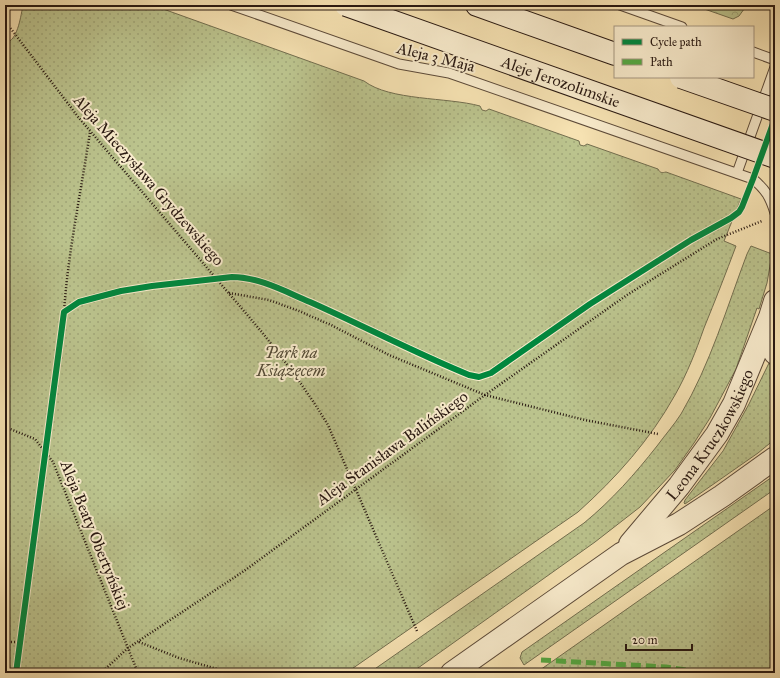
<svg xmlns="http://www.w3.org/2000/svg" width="780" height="678" font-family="'IM FELL Great Primer',serif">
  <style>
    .grass { fill: url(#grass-dots); stroke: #726e4f }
    .forest { fill: url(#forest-crowns); stroke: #726e4f }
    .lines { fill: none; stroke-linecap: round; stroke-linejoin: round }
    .service-casing { stroke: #5c4a39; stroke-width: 11 }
    .tertiary-casing { stroke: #5c4a39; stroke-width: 24 }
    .secondary-casing { stroke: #281811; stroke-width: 24 }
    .path { stroke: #281811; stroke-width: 2.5; stroke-dasharray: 1 2; stroke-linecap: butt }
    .service { stroke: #f9eccd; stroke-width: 9 }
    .tertiary { stroke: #f9eccd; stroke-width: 22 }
    .secondary { stroke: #f9eccd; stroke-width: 22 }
    .secondary-bridge-casing { stroke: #281811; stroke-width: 24; stroke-linecap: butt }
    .secondary-bridge { stroke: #f9eccd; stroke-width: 22 }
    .quiet { stroke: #53a942; stroke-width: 5; stroke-dasharray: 10 5; stroke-linecap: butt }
    .cycleway-casing { stroke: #f9eccd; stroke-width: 8 }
    .cycleway { stroke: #00873e; stroke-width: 6 }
    .labels { text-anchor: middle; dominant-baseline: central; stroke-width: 4; stroke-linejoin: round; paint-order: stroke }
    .street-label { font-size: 16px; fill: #281811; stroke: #f9eccd }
    .park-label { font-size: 16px; font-style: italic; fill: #544b36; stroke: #f9eccd }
  </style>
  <defs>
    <pattern id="grass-dots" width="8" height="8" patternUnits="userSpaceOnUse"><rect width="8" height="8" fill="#bbc38d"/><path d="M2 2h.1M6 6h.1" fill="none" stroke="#a1a779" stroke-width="1.8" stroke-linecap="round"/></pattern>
    <pattern id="forest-crowns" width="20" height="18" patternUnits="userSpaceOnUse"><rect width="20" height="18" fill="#bbc38d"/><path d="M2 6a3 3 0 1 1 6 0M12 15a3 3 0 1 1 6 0" fill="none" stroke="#a1a779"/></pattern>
  </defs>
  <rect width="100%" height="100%" fill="#f6e2b2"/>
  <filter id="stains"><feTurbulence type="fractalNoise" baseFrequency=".005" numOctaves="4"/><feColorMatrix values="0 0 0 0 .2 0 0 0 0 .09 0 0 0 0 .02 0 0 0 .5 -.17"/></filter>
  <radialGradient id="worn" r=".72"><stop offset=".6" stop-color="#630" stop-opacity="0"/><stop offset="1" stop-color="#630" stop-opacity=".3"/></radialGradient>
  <g class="grass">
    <path d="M23 5H152L364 81C390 101 447 97 480 106L482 110 486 111 489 109 579 141 580 145 584 146 587 144 658 169C660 173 662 173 666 172L741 199 724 241 736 246C726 273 715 301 704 328 696 351 687 374 675 395 650 440 616 478 578 512L346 673H5V39L8 42C18 38 21 15 23 5Z"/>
    <path d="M751 246 772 254 767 283 759 309 757 308 736 369 710 418 694 443 675 470 640 507 595 542 411 673H369L584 523C612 500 635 474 657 446 665 435 674 425 681 414 710 365 727 307 747 254Z"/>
    <path d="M769 363 775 372V439L758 453 685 504 684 503 685 500 723 451 749 404Z"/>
    <path d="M775 475V489L524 665 520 658 522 652Z"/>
    <path d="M775 505V673H536L540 670Z"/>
  </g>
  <path class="forest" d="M693 5H747L739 16 733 19Z"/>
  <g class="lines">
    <g class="service-casing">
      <g id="service">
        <path d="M231 5 399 64 449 73 753 179C766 190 770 197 775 213"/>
        <path d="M620 5 682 27"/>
        <path d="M753 52 775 60"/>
        <path d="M737 173 775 67"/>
      </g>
    </g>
    <g class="tertiary-casing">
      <g id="tertiary">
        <path d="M770 320 771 346 775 353"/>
        <path id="s1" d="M630 544 679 486 717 434 734 404 770 317 775 301"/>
        <path d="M452 673 621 554 679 524 722 496 775 458"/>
      </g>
    </g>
    <g class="secondary-casing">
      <path id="secondary" d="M477 5 615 54"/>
    </g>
    <g class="path">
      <path d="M5 8 11 5"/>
      <path d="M5 21 79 118 261 331C285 361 308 392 328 425L417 631"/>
      <path d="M229 293 269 300 299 311 331 325 389 355 485 395 585 420 658 434"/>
      <path d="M64 312C68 252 81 192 90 132"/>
      <path d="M5 427 35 439 53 462 138 673"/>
      <path d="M5 642H20"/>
      <path d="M139 642 179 658 231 673"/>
      <path d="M101 673 128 648 244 571 485 395 627 295 717 239 762 221"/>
    </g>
    <use href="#service" class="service"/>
    <use href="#tertiary" class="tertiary"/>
    <use href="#secondary" class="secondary"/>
    <g class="secondary-bridge-casing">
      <g id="secondary-bridge">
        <path id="s2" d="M346 5 775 157"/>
        <path d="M681 77 775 110"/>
      </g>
    </g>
    <use href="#secondary-bridge" class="secondary-bridge"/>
    <path class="quiet" d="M541 660 666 667 706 673"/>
    <g class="cycleway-casing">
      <path id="cycleway" d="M16 673 64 312 79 302 121 291 152 286 232 277C259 277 286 292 310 302 364 326 415 353 469 375L479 377 491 373 590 304 691 240 731 218 739 212 742 207 753 179 775 118"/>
    </g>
    <use href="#cycleway" class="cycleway"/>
  </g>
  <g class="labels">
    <g class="street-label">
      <text transform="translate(436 57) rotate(14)">Aleja 3 Maja</text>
      <text stroke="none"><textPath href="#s2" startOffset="228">Aleje Jerozolimskie</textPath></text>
      <text transform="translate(149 180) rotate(49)">Aleja Mieczysława Grydzewskiego</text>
      <text stroke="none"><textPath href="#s1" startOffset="136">Leona Kruczkowskiego</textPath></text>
      <text transform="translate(392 448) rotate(-36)">Aleja Stanisława Balińskiego</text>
      <text transform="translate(95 535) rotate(68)">Aleja Beaty Obertyńskiej</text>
    </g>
    <g class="park-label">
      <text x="291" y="352">Park na<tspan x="291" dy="18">Książęcem</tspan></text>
    </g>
  </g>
  <rect width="780" height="678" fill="none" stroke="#f6e2b2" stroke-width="20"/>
  <rect x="6" y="6" width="768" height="666" fill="none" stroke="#281811" stroke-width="2"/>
  <rect x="10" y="10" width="760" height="658" fill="none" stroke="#281811"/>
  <rect x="614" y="26" width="140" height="52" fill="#f9eccd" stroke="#a59782"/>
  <rect x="622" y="39" width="20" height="6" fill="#00873e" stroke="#a59782"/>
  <text x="650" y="46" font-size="12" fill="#281811">Cycle path</text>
  <rect x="622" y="59" width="20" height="6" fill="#53a942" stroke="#a59782"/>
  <text x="650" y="66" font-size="12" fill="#281811">Path</text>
  <path d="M626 644v6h66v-6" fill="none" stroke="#281811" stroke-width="2"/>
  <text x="632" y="644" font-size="12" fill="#281811" stroke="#f9eccd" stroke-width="3" paint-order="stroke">20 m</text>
  <rect width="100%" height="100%" filter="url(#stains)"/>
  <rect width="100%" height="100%" fill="url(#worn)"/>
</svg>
